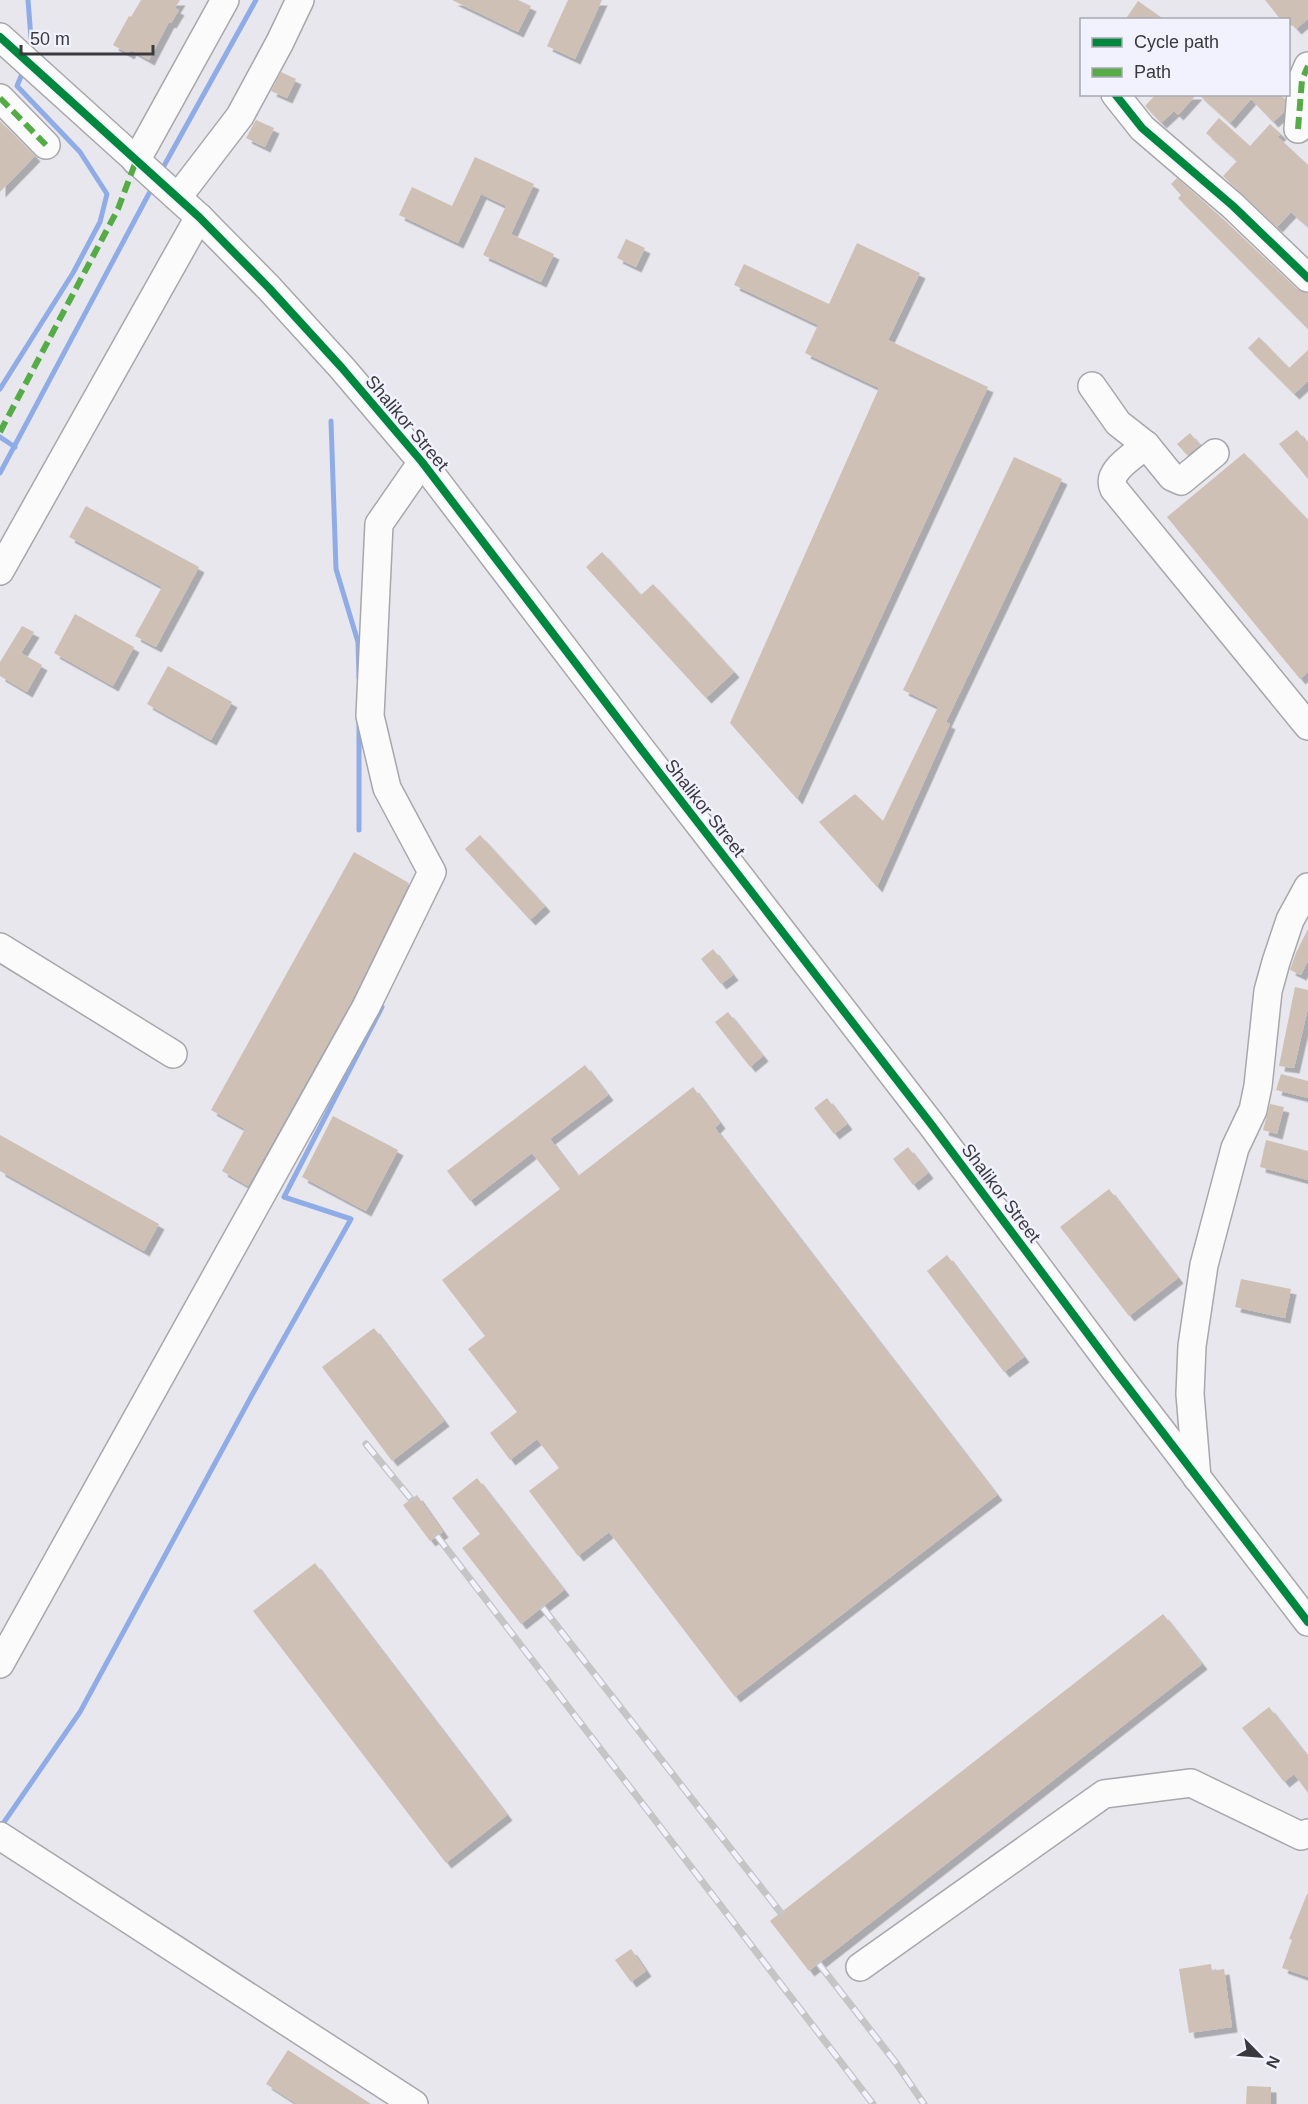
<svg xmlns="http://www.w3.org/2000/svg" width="1308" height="2104" font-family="Arial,sans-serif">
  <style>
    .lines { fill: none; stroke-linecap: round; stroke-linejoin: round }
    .stream { stroke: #90ace7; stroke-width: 5 }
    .building { fill: #cfc0b5; filter: url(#shadow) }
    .minor-casing { stroke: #a7a7ac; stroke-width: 30 }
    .minor { stroke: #fbfbfc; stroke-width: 27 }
    .rail-casing { stroke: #c5c5c6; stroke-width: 7 }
    .rail { stroke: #f1f2fd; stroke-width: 4.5; stroke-dasharray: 14; stroke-linecap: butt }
    .quiet { stroke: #55ac46; stroke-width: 6; stroke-dasharray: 12 6; stroke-linecap: butt }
    .cycleway-casing { stroke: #f1f2fd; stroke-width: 11 }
    .cycleway { stroke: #00873e; stroke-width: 8 }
    .labels { text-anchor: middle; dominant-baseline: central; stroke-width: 5; stroke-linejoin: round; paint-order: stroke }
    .street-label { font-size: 18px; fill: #3a3a3e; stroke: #f1f2fd }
  </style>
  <defs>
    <filter id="shadow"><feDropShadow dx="5.5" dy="5.5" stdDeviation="0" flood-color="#0004"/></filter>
  </defs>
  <rect width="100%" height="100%" fill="#e7e7ed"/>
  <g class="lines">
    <g class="stream">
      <path d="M28 0 32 51 31 55"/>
      <path d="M160 173 256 0"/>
      <path d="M0 389 73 273 100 222 107 194 80 152 17 86 24 69"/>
      <path d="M331 421 336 569 358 642 359 678"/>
      <path d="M0 437 15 447"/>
      <path d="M0 473 153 186"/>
      <path d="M359 720V830"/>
      <path d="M0 1828 80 1712 252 1395 351 1219 284 1197 382 1007"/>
    </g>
  </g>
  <g class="building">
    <path d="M141 0H180L175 8 179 10 171 23 169 22 149 60 131 50 129 54 113 45 129 16 131 17Z"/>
    <path d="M452 0H518L531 6 518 32Z"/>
    <path d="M568 0H602L575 59 547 46Z"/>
    <path d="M1265 0H1308V19L1296 29 1288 20H1281Z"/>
    <path d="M1138 1 1165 20H1125Z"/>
    <path d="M281 72 296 79 287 98 271 91Z"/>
    <path d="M1156 94H1197L1178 115 1174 111 1161 123 1145 106Z"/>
    <path d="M1198 94H1280L1285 99 1284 112 1273 122 1251 99 1230 123Z"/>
    <path d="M1219 118 1250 146 1270 124 1281 134 1278 137 1308 165V227L1291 212 1277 227 1223 176 1237 161 1206 133Z"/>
    <path d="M256 120 274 128 265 147 246 138Z"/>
    <path d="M0 121 35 156 0 192Z"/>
    <path d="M475 157 534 184 511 234 554 254 541 282 483 255 506 206 481 194 458 243 399 215 412 187 452 206Z"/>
    <path d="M1177 178 1222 218 1297 289 1308 293V329L1178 198 1181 195 1171 184Z"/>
    <path d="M626 239 645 248 636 267 617 258Z"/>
    <path d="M857 243 920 273 888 340 988 387 797 799 730 723 879 388 805 353 818 325 734 285 744 264 829 304Z"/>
    <path d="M1259 337 1289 368 1308 350V381L1294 394 1248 348Z"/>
    <path d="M1297 430 1308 444V479L1279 444Z"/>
    <path d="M1190 433 1200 445 1187 455 1177 444Z"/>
    <path d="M1244 453 1308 520V672L1300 679 1167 517Z"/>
    <path d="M1014 457 1062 479 946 722 950 724 877 887 819 822 855 794 883 821 938 707 903 690Z"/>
    <path d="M86 506 199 567 156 647 135 636 162 587 69 537Z"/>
    <path d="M602 552 641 595 653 584 734 672 706 698 586 567Z"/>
    <path d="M75 614 134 647 113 686 54 653Z"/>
    <path d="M22 626 34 632 21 653 42 665 27 692 0 676V662Z"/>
    <path d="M168 666 232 702 211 740 147 704Z"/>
    <path d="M480 835 545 906 530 920 465 849Z"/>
    <path d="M354 852 409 883 352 1000 248 1186 222 1171 245 1129 211 1110Z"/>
    <path d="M1308 929V961L1301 975 1290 970 1296 953Z"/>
    <path d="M713 949 733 975 721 984 701 959Z"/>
    <path d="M1295 987 1308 990V1008L1294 1068 1279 1066Z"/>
    <path d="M728 1012 763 1056 750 1067 715 1022Z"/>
    <path d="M585 1065 608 1095 550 1139 578 1176 693 1087 720 1123 715 1128 997 1495 735 1697 609 1532 578 1556 529 1491 559 1468 537 1439 510 1460 490 1433 517 1412 468 1349 485 1336 442 1280 560 1189 532 1153 470 1201 447 1171Z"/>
    <path d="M1281 1074 1308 1081V1098L1276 1090Z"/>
    <path d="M827 1098 847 1124 834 1134 814 1108Z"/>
    <path d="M1270 1104 1284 1107 1277 1134 1263 1130Z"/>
    <path d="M333 1116 398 1150 366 1211 302 1177Z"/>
    <path d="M0 1135 159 1224 144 1251 0 1171Z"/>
    <path d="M1266 1140 1308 1151V1180L1260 1167Z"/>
    <path d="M908 1147 928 1173 913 1185 893 1159Z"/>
    <path d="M1109 1189 1178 1278 1129 1316 1060 1227Z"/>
    <path d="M947 1255 1024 1357 1004 1372 927 1271Z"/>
    <path d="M1241 1279 1291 1289 1285 1318 1235 1307Z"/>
    <path d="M374 1328 444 1421 392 1461 322 1367Z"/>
    <path d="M477 1478 564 1590 521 1624 462 1548 480 1534 452 1498Z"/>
    <path d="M417 1495 443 1532 430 1541 403 1505Z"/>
    <path d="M315 1563 507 1815 446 1863 253 1611Z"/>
    <path d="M1163 1614 1202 1664 809 1971 770 1921Z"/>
    <path d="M1269 1707 1308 1757V1793L1294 1774 1284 1782 1242 1728Z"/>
    <path d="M1307 1894H1308V1977L1282 1968 1292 1940 1289 1939Z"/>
    <path d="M631 1949 646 1971 631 1982 615 1960Z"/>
    <path d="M1211 1964 1212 1971 1224 1969 1232 2027 1189 2033 1179 1969Z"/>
    <path d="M288 2050 371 2104H297L266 2084Z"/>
    <path d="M1247 2086 1271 2087V2104H1246Z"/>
  </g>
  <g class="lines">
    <g class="minor-casing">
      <g id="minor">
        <path d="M0 37 199 217 269 288 342 368 422 462 641 749 931 1124 1114 1369 1308 1622"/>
        <path d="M1115 94 1142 128 1233 206 1308 278"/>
        <path d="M0 98 46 145"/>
        <path d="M1298 129 1302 80 1308 66"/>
        <path d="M136 161 225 0"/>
        <path d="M178 197 240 116 280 42 300 0"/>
        <path d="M1092 386 1118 423 1146 445"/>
        <path d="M1215 453 1181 481 1172 477 1146 445C1134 456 1105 471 1114 489L1308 726"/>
        <path d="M0 571 199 217"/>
        <path d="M0 947 173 1054"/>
        <path d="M1197 1478 1190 1394 1192 1346 1204 1265 1235 1148 1253 1110 1258 1086 1268 991 1276 962 1290 920 1308 887"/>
        <path d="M0 1664 366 1007 432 872 387 788 370 716 379 524 422 462"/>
        <path d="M0 1836 414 2104"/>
        <path d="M860 1967 1104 1794 1191 1783 1301 1836 1308 1833"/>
      </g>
    </g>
    <use href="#minor" class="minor"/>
    <g class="rail-casing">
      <g id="rail">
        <path d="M366 1444 411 1499"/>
        <path d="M437 1536 873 2104"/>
        <path d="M543 1608 781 1913"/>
        <path d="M819 1964 896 2063 924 2104"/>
      </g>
    </g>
    <use href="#rail" class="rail"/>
    <g class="quiet">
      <path d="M0 98 46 145"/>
      <path d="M1298 129 1302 80 1308 66"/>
      <path d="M0 432 118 209 136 161"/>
    </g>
    <g class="cycleway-casing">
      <g id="cycleway">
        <path d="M0 37 199 217 269 288 342 368 422 462 641 749 931 1124 1114 1369 1308 1622"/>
        <path d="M1115 94 1142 128 1233 206 1308 278"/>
      </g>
    </g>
    <use href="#cycleway" class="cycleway"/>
  </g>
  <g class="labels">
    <g class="street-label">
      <text transform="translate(407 423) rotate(50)">Shаlikor Street</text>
      <text transform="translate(705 808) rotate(52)">Shаlikor Street</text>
      <text transform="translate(1001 1193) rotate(53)">Shаlikor Street</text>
    </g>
  </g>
  <rect x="1080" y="18" width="210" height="78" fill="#f1f2fd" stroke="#a8a8b1" stroke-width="1.5"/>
  <rect x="1092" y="38" width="30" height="9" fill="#00873e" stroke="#a8a8b1" stroke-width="1.5"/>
  <text x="1134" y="48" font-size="18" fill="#3a3a3e">Cycle path</text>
  <rect x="1092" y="68" width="30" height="9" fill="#55ac46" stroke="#a8a8b1" stroke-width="1.5"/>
  <text x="1134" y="78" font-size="18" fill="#3a3a3e">Path</text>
  <g transform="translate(1260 2056) rotate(115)" stroke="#f1f2fd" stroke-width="4.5" paint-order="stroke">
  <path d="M0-4.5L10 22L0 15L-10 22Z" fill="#3a3a3e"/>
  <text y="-9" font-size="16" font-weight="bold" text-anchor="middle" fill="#3a3a3e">N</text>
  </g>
  <path d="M21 45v9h132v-9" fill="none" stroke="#3a3a3e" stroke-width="3"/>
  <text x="30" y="45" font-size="18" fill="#3a3a3e" stroke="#f1f2fd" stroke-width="4.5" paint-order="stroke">50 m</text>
</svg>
